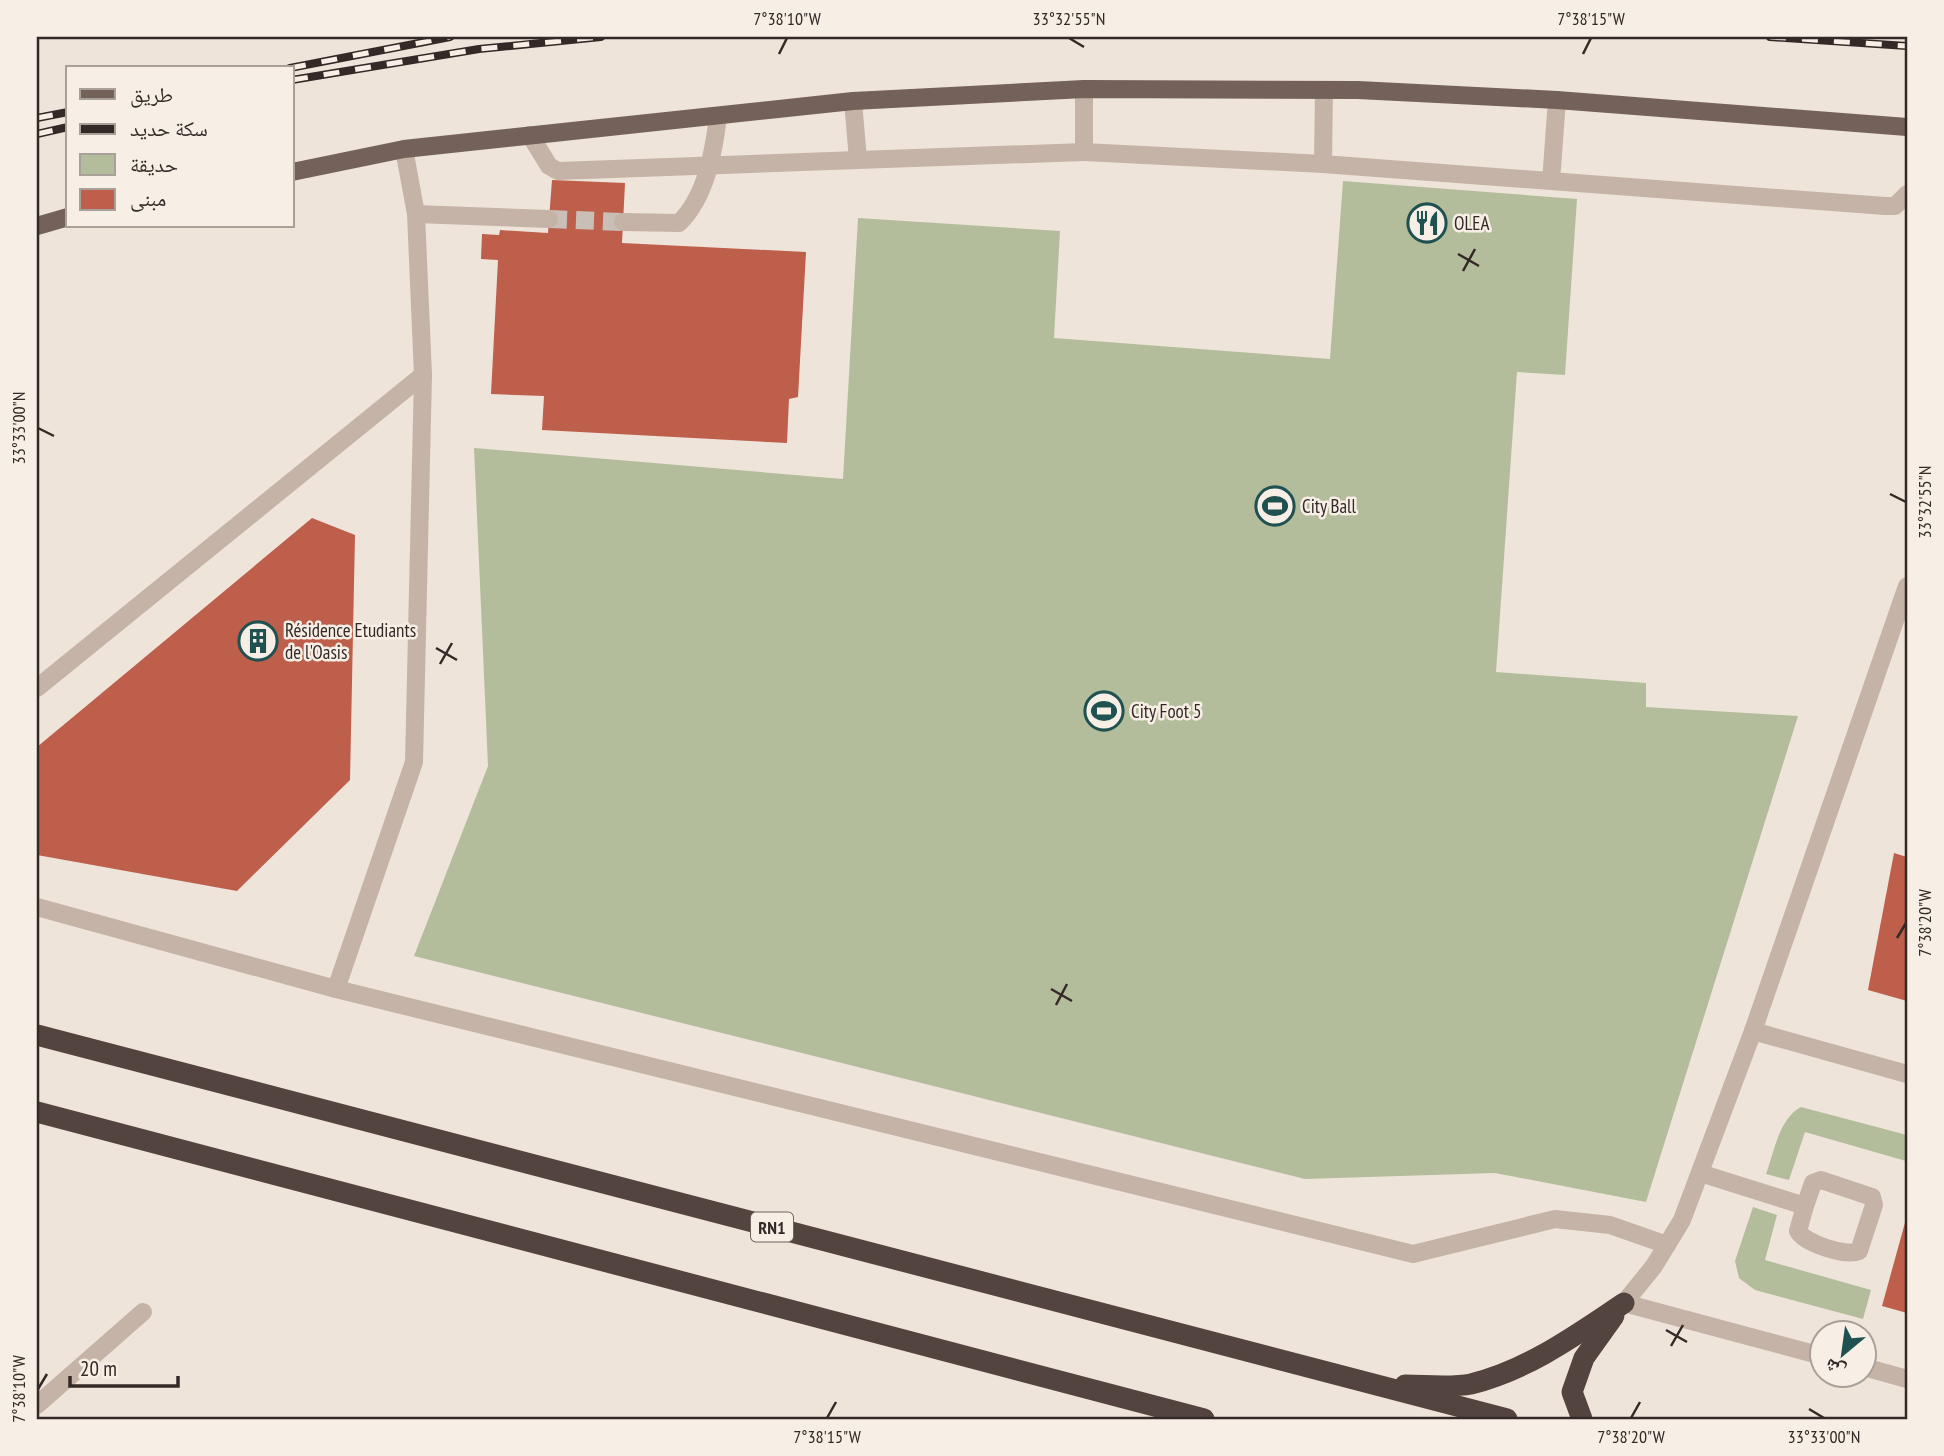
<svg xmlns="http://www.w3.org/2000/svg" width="1944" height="1456" font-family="'PT Sans Narrow','Noto Naskh Arabic',sans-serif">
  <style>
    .green { fill: #b4bd9b }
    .building { fill: #bd5f4b }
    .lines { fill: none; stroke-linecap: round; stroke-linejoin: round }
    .minor-tunnel { stroke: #c9bfb6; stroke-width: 18; stroke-dasharray: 18 9; stroke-linecap: butt }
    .minor { stroke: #c6b3a7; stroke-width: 18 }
    .major { stroke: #746159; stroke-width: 18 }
    .highway { stroke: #54443f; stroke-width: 21 }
    .rail-casing { stroke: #332a27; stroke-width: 8 }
    .rail { stroke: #f7eee6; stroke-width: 5; stroke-dasharray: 16; stroke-linecap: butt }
    .ticks { fill: none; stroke: #332a27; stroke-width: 2.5 }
    .labels { text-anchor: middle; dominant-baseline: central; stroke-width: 5; stroke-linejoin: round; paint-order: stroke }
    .shield { fill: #f7eee6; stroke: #6e6560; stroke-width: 2 }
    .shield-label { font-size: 18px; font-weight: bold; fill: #332a27 }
    .poi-label { font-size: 19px; fill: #332a27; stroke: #f7eee6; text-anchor: start }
    .neatline { fill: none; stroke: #332a27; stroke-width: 2.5 }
    .ticks-label { font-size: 18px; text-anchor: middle; fill: #332a27 }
  </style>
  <rect width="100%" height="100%" fill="#efe4da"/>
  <g class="green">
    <path d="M1343 181 1577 199 1565 375 1517 372 1496 672 1646 683V707L1798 716 1646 1202 1495 1173 1305 1179 414 956 488 766 474 448 843 479 858 218 1060 231 1054 338 1330 359Z"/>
    <path d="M1801 1107 1907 1135 1906 1161 1805 1132 1789 1180 1766 1174C1774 1153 1779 1118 1801 1107Z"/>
    <path d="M1753 1207 1777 1215 1765 1260 1871 1290 1863 1319 1755 1290 1739 1278 1735 1261Z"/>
  </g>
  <g class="building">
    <path d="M552 180 625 183 622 243 806 252 798 397 789 399 787 443 542 430 544 396 491 394 498 260 481 259 482 234 499 235 500 230 548 233Z"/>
    <path d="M312 518 355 535 350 780 237 891 37 855V747Z"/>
    <path d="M1894 853 1907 857V1001L1868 990Z"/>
    <path d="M1906 1219H1907V1313L1882 1306Z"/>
  </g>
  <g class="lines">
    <path class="minor-tunnel" d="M549 219 623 222"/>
    <g class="minor">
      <path d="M1084 89V152L1323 164"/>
      <path d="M1324 90 1323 164 1885 206H1895L1907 194"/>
      <path d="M853 101 858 160 1084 152"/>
      <path d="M530 135 549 166 558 171 858 160"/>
      <path d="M1551 181 1557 100"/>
      <path d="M416 214 549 219"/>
      <path d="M623 222 679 223C706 197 714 151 718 116"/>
      <path d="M37 688 423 375"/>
      <path d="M37 907 336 989 1413 1254 1555 1219 1610 1225 1667 1245"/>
      <path d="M336 989 414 762 423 375 416 214 404 149"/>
      <path d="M1753 1031 1907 1074"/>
      <path d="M1700 1173 1805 1206 1798 1231C1804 1243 1846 1257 1859 1251L1874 1205 1872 1197 1821 1180 1813 1183 1805 1206"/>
      <path d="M1822 1356 1624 1303 1654 1266 1682 1220 1753 1031 1907 586"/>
      <path d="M1864 1367 1907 1379"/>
      <path d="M37 1405 143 1312"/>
    </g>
    <g class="major">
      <path d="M292 172 404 149 853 101 1084 89 1358 90 1557 100 1907 127"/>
      <path d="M37 226 68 217"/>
    </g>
    <g class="highway">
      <path d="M37 1035 1507 1419"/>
      <path d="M37 1112 1204 1419"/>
      <path d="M1405 1385C1426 1385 1451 1388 1471 1384 1528 1370 1576 1335 1624 1303"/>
      <path d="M1582 1419 1572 1392 1584 1358 1614 1316"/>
    </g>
    <g class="rail-casing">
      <g id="rail">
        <path d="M1770 37 1907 46"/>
        <path d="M290 68 450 37"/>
        <path d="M292 80 479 49 601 37"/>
        <path d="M37 118 68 112"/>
        <path d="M37 134 68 127"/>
      </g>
    </g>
    <use href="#rail" class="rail"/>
  </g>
  <path class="ticks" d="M1069 38 1084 47M779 54 787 38M1583 54 1591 38M1458 254 1479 266M1463 271 1475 249M38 428 54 436M1890 494 1906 502M436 648 457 660M440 664 452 643M1897 938 1906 923M1051 989 1072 1001M1056 1005 1067 984M1666 1330 1687 1342M1671 1346 1683 1325M38 1389 47 1374M1809 1409 1824 1418M827 1418 836 1402M1631 1418 1640 1402"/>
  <defs>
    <g id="restaurant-ring" transform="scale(2.0125)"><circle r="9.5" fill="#f7eee6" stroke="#205151" stroke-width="1.5"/><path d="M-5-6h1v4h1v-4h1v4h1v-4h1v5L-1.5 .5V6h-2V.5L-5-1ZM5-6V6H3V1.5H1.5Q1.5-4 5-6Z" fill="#205151"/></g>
    <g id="stadium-ring" transform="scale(2.0125)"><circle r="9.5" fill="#f7eee6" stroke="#205151" stroke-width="1.5"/><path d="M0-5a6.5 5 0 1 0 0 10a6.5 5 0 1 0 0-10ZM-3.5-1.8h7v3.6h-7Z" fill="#205151"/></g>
    <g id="building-ring" transform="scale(2.0125)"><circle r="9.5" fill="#f7eee6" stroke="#205151" stroke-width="1.5"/><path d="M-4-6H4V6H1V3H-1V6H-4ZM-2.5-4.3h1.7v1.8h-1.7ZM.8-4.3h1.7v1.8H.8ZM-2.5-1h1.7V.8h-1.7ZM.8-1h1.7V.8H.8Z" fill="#205151"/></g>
  </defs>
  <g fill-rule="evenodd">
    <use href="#restaurant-ring" x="1427" y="223"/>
    <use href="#stadium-ring" x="1275" y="506"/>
    <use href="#building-ring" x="258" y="641"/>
    <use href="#stadium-ring" x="1104" y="711"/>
  </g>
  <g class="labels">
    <rect class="shield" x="751" y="1212.5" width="42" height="29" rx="5"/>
    <g class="shield-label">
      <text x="772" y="1227">RN1</text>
    </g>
    <g class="poi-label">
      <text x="1454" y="223">OLEA</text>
      <text x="1302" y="506">City Ball</text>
      <text x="285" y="630">Résidence Etudiants<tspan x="285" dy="22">de l'Oasis</tspan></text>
      <text x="1131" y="711">City Foot 5</text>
    </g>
  </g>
  <rect width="1944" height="1456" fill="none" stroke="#f7eee6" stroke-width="77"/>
  <rect x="66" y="66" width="228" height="161" fill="#f7eee6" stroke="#a9a09a" stroke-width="2"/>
  <rect x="80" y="89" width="35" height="10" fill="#746159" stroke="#a9a09a" stroke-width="2"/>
  <text x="130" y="102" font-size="21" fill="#332a27">طريق</text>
  <rect x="80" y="124" width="35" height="10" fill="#332a27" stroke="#a9a09a" stroke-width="2"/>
  <text x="130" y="136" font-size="21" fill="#332a27">سكة حديد</text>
  <rect x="80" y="154" width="35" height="21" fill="#b4bd9b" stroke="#a9a09a" stroke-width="2"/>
  <text x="130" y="172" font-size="21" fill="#332a27">حديقة</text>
  <rect x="80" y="189" width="35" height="21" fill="#bd5f4b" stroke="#a9a09a" stroke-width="2"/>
  <text x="130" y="206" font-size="21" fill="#332a27">مبنى</text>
  <g transform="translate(1843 1354) rotate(209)"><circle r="33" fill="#f7eee6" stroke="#a9a09a" stroke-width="2"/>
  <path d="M0-5L12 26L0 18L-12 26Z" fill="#205151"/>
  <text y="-10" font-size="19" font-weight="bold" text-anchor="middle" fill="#332a27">ش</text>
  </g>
  <path d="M70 1376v10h108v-10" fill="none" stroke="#332a27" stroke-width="3.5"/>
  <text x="80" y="1376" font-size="21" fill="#332a27" stroke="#f7eee6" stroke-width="5" paint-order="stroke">20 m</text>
  <rect x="38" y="38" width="1868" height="1380" class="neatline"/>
  <g class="ticks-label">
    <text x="787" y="25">7°38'10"W</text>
    <text x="1069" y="25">33°32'55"N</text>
    <text x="1591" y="25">7°38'15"W</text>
    <text transform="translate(19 428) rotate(-90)" y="6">33°33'00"N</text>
    <text transform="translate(1925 502) rotate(-90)" y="6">33°32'55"N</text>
    <text transform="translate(1925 923) rotate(-90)" y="6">7°38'20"W</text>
    <text transform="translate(19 1389) rotate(-90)" y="6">7°38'10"W</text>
    <text x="827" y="1443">7°38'15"W</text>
    <text x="1631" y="1443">7°38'20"W</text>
    <text x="1824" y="1443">33°33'00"N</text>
  </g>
</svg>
